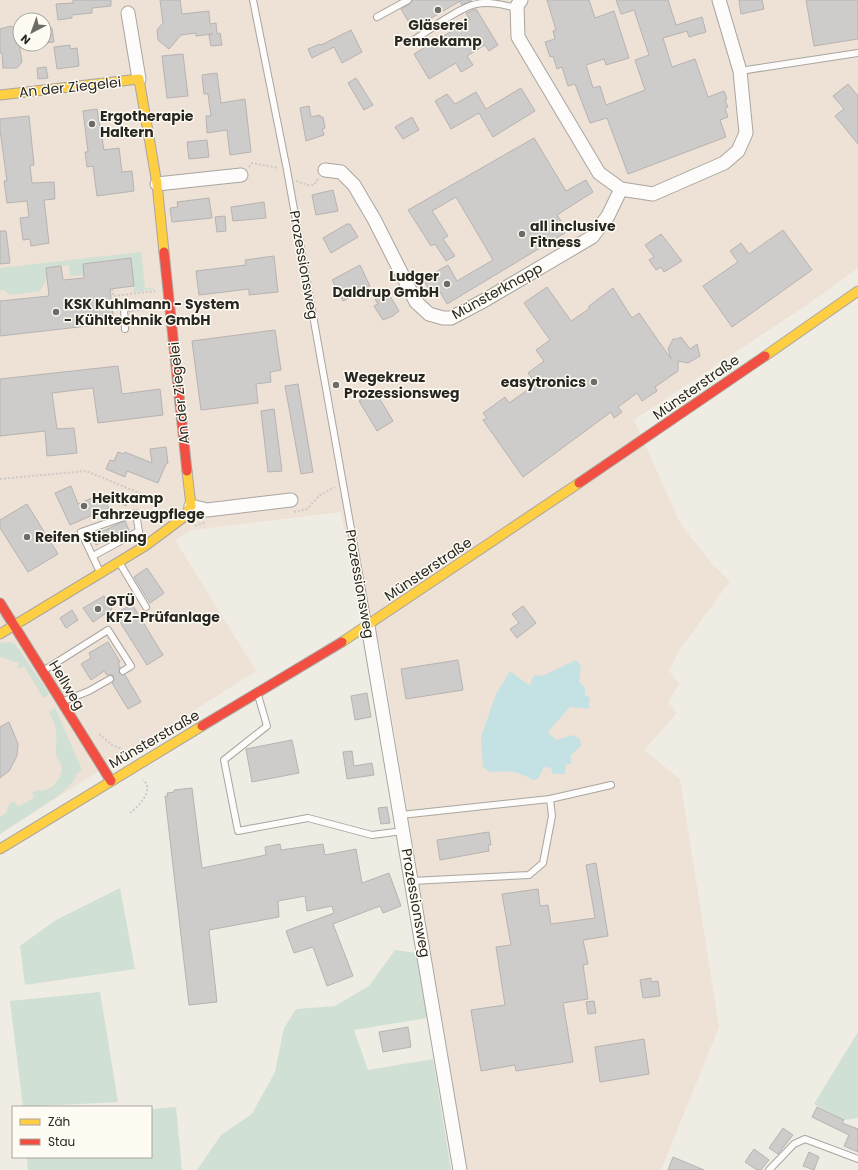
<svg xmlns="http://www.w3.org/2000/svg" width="858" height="1170" font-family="Poppins,sans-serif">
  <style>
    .industrial { fill: #eee1d6; fill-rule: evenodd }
    .green { fill: #d0e0d4 }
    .water { fill: #c4e2e3 }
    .building { fill: #cecccb; stroke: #b6b3b2 }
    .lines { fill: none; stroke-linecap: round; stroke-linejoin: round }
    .lane-casing { stroke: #a9a6a0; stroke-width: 8 }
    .street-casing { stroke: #a9a6a0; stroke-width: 15 }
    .slow-casing { stroke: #a9a6a0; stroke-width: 11 }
    .jam-casing { stroke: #a9a6a0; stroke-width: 11 }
    .path { stroke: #cccbc8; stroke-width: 2; stroke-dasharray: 2 2; stroke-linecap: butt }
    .lane { stroke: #fdfcfb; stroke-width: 6 }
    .street { stroke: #fdfcfb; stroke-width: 13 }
    .slow { stroke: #ffcf43; stroke-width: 9 }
    .jam { stroke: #f24e42; stroke-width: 9 }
    .poi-dot { fill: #6e6c66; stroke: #fefbf3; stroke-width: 1.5 }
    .labels { text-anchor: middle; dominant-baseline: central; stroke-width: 3; stroke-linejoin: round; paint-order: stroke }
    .poi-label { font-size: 14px; font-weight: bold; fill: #292722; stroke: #fefbf3; text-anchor: start }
    .street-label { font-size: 14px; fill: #292722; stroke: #fefbf3 }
  </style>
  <rect width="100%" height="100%" fill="#efece4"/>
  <path class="industrial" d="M0 0H858V268L808 304 634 420 680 523 712 564 730 581 680 649 669 671 679 684 668 702 677 713 644 750 680 779 719 1027 661 1170H467L380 645 359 609 341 512 192 530 175 540 256 671 0 834ZM20 20H44V44H20Z"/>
  <g class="green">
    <path d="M141 252 145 288H154V289L134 292 130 258 83 264 84 275 70 276 69 265 46 268 47 279 40 291 10 295 4 290H0V268Z"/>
    <path d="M8 642 15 644 49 694 43 698 24 666 17 669 19 663 0 657V643Z"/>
    <path d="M55 708 82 770 77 774 73 782 58 796 0 834V817L7 812 9 804 14 801 18 807 35 797 32 793 37 790C50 794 64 778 61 765 60 761 56 758 56 753 56 733 59 731 49 712Z"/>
    <path d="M120 888 135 969 25 985 20 946 56 920Z"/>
    <path d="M395 950 416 953 427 1018 354 1030 368 1070 433 1059 451 1170H197L221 1135 252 1114 275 1072 284 1028 296 1009 335 1006 369 986Z"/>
    <path d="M100 992 118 1102 23 1107 10 1001Z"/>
    <path d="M858 1032V1118L844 1120 814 1104Z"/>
    <path d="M176 1107 182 1170H28L27 1157H151V1109Z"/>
  </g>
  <path class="water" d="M576 660 581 666 579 682 585 688V695L590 698 589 709 570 707 548 732 556 740 572 735 580 739 581 746 571 755V764H566L565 774H553L551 768 544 767 538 779 532 780C519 770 504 771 489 772L483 767 481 737 496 694 510 671 530 686 532 678 535 675 542 676Z"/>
  <g class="building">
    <path d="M73 0H111V6L92 8V13L72 15V18L58 20 56 4 73 3Z"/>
    <path d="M160 0H180L182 14 209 11 210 24 216 23 217 34 220 33 222 45 211 46 209 35 213 34 196 36V33L181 35 169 49 158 40 157 30 163 23Z"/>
    <path d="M412 0H471V1L462 5 460 1 413 29 401 9 410 4Z"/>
    <path d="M547 0H589L595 18 614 11 629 58 606 65 604 59 586 65 593 88 600 86 606 105 645 90 635 60 649 55 634 10 621 14 616 0H668L676 25 702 17 706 32 689 37 687 31 663 38 672 67 695 59 708 97 724 91 727 99 725 100 728 107 725 108 728 117 720 120 726 137 628 174 607 118 590 123 575 84 568 86 562 67 557 69 553 56 550 57 545 42 555 39 553 31 556 30Z"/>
    <path d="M739 0H762L764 9 741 14Z"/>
    <path d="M806 0H858V39L814 46Z"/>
    <path d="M476 9 498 45 489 51 485 45 467 56 473 65 461 72 456 63 429 79 414 54 470 20 466 13Z"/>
    <path d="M11 26 17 30 22 62 17 68H3L2 53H0V29Z"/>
    <path d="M52 28 54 42 44 43V29Z"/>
    <path d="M351 30 362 52 342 63 334 47 312 58 308 49 320 44 321 45Z"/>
    <path d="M70 45V49L77 48 79 66 57 69 54 47Z"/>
    <path d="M183 54 188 96 167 98 162 56Z"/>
    <path d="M46 67 48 78 38 79 37 68Z"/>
    <path d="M217 73 221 103 245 99 251 152 230 155 227 130 207 133 206 116H211L208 94H204L202 75Z"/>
    <path d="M356 78 373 105 364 110 348 83Z"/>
    <path d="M848 84 858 96V144L835 116 844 109 833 96Z"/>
    <path d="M521 88 535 111 493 137 479 113 451 129 435 101 447 94 455 104 476 92 486 109Z"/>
    <path d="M309 106 311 117 320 115V117H323L325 128 322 129 324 135 306 141 300 108Z"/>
    <path d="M97 109 104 150 119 148 122 172 132 171 134 191 97 196 93 166 87 167 85 152H88L83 111Z"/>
    <path d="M29 116 34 165 30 166 32 183 54 182 55 199 44 200 49 243 31 246 30 239 23 240 20 218 29 217 27 201 7 203 4 181H7L0 130V119Z"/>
    <path d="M412 117 419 130 403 139 395 127Z"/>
    <path d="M534 138 566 191 586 180 593 192 557 215 565 227 562 229 565 233 447 304 440 292 433 296 423 279 448 265 457 281 493 260 456 197 432 211 448 236 443 239 455 256 446 261 435 244 431 246 408 210Z"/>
    <path d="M207 140 209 157 189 159 187 142Z"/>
    <path d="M333 190 338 211 316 215 312 195Z"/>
    <path d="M209 198 212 218 172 222 170 208 178 207 177 202Z"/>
    <path d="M264 202 266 218 233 221 231 207Z"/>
    <path d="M225 216 226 231 217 232 215 217Z"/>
    <path d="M347 224H350L358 237 331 253 323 238Z"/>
    <path d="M783 230 812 270 732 327 703 286 738 262 730 251 741 243 749 254Z"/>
    <path d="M0 231H6L10 263 0 264Z"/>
    <path d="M661 234 682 261 664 272 661 267 656 270 649 260 654 257 645 245Z"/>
    <path d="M274 256 278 292 249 295V289L199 295 196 271 246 265 245 260Z"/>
    <path d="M131 258 134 286 110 289 114 323 0 336V301L49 296 46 268 61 266 63 280 84 278 83 264Z"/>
    <path d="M360 265 370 286 343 301 332 280Z"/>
    <path d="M547 287 571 321 589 309V306L613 288 632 318 639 313 671 359 668 349 673 339H677L681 337 690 349 697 344 700 356 688 363 678 361V371L655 387 657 391 642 401 637 393 618 407 622 412 614 418 611 412 523 477 483 420 487 418 483 413 505 397 509 403 536 384 528 373 544 361 536 350 550 340 524 303Z"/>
    <path d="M385 292 388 297 390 296 399 311 393 316 383 320 374 306 378 304 375 299Z"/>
    <path d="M275 330 281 370 270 372 271 382 256 384 258 403 201 410 192 341Z"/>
    <path d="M118 366 122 394 160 389 163 415 98 423 93 388 52 393 57 429 74 428 77 453 47 456 45 431 0 436V379Z"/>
    <path d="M298 384 313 472 301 474 285 386Z"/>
    <path d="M375 391 393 421 377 431 359 401Z"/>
    <path d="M274 409 282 471 268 472 261 411Z"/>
    <path d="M166 447 168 463 166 464 158 483 127 471 125 477 106 469 110 460 114 461 118 452 124 454 125 452 152 463 150 449Z"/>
    <path d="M71 486 78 504 99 495 103 496 109 508 70 525 55 493Z"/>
    <path d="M117 493 129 498 126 506 114 500Z"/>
    <path d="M27 504 58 554 28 572 0 528V520Z"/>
    <path d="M125 521 129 530 96 545 92 536Z"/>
    <path d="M147 568 164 593 150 603 134 577Z"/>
    <path d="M104 596 112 609 93 622 83 608Z"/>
    <path d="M132 604 163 655 147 665 115 614Z"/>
    <path d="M523 606 536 623 517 638 510 629 519 623 512 614Z"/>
    <path d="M72 610 78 620 66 628 60 618Z"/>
    <path d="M108 642 120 662 118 663 120 667 119 673 125 675 141 702 128 709 112 683 114 679 113 675H107L104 671 91 680 81 664 91 658 89 653Z"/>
    <path d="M458 660 463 690 406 699 401 669Z"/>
    <path d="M367 693 371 717 355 720 351 696Z"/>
    <path d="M9 722 18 744 17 756 9 771 0 778V727Z"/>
    <path d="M292 740 299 773 252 782 246 749Z"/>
    <path d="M352 751 354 766 372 763 374 775 347 779 343 752Z"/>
    <path d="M192 788 202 868 266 855 265 847 280 844 281 850 323 844 325 855 356 849 362 883 389 873 401 906 383 913 380 906 333 924 353 976 327 986 313 947 294 953 286 931 334 913 332 906 307 911 305 896 278 901 279 917 209 930 217 1002 189 1005 165 796H168L167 793 174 792V790Z"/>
    <path d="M387 807 390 823 381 824 378 808Z"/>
    <path d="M489 832 491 845H488L489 851 440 860 437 840Z"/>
    <path d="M596 863 608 936 583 940 588 964 583 965 588 999 563 1003 573 1062 516 1071 515 1065 481 1071 471 1010 505 1005 496 947 511 945 502 894 538 889 540 906 548 905 551 924 595 918 586 865Z"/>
    <path d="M651 978V982L658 981 660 996 643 998 640 980Z"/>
    <path d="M594 1001 596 1013 588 1014 586 1002Z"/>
    <path d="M408 1027 411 1047 383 1052 379 1032Z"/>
    <path d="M644 1039 649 1074 600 1082 595 1047Z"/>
    <path d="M817 1107 844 1120 842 1123 858 1129V1152L844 1146 849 1135 812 1117Z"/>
    <path d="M783 1128 793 1135 778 1154 769 1148Z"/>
    <path d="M754 1149 769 1160 761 1170H757L745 1162Z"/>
    <path d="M809 1152 819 1157 814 1170 803 1166Z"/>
    <path d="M673 1157 704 1170H668Z"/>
  </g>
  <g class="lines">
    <g class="lane-casing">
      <g id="lane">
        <path d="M253 0 287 170 368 624"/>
        <path d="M377 17 408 0"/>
        <path d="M411 42C426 32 460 7 476 4 490 1 503 5 517 8"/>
        <path d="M740 71 858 53"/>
        <path d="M125 329 124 308 168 304"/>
        <path d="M93 556 139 531"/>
        <path d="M119 562 146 607"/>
        <path d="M100 572 81 532 136 513 141 545"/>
        <path d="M43 671 108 630 131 666 123 671"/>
        <path d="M258 695 267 726 224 760 238 831 308 818 372 835 403 831"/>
        <path d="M64 701 89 691 110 679"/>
        <path d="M550 799 611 785"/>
        <path d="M401 815 550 799 552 816 543 863 529 875 412 881"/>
        <path d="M769 1170 794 1144 805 1139 858 1159"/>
      </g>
    </g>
    <g class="street-casing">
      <g id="street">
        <path d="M521 0 517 6 518 37 599 173 621 189 653 194 724 163 738 151 746 133 740 71 719 0"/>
        <path d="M128 13 139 79"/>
        <path d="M325 170 341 172 354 185 374 219 416 302 429 314 443 318H451L485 300 592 237 608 216 621 189"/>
        <path d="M157 184 241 175"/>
        <path d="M191 506 207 510 291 500"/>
        <path d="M368 626 460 1170"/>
      </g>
    </g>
    <g class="slow-casing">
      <g id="slow">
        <path d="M0 95 139 79 157 184 164 252"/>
        <path d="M765 356 858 291"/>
        <path d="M0 634 145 546 184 517 191 506 187 471"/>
        <path d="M342 642 579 483"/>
        <path d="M0 849 202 726"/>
      </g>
    </g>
    <g class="jam-casing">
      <g id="jam">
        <path d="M164 252 187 471"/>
        <path d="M579 483 765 356"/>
        <path d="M0 603 111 781"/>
        <path d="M202 726 342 642"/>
      </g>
    </g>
    <g class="path">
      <path d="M249 167 252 163 278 168"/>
      <path d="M296 181 307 185H314L318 179"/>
      <path d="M112 289 113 296 155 291"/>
      <path d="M0 479 86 471 147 496 161 516"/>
      <path d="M294 512 307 509 320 495 335 487"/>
      <path d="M195 526 206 522"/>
      <path d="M99 734 112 745 122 749 126 756"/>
      <path d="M130 813C139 806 155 790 143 780"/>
    </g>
    <use href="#lane" class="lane"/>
    <use href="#street" class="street"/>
    <use href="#slow" class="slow"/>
    <use href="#jam" class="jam"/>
  </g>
  <g class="poi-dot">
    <circle cx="438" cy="10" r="4"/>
    <circle cx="92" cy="124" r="4"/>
    <circle cx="522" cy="234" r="4"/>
    <circle cx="447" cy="284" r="4"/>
    <circle cx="56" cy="312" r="4"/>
    <circle cx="594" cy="382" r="4"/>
    <circle cx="336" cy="385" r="4"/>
    <circle cx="84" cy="506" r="4"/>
    <circle cx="27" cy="537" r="4"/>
    <circle cx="98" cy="609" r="4"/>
  </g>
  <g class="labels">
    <g class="poi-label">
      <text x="438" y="25" text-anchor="middle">Gläserei<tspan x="438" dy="16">Pennekamp</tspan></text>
      <text x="100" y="116">Ergotherapie<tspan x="100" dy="16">Haltern</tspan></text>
      <text x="530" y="226">all inclusive<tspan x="530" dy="16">Fitness</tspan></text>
      <text x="439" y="276" text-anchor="end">Ludger<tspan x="439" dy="16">Daldrup GmbH</tspan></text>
      <text x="64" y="304">KSK Kuhlmann - System<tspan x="64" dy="16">- Kühltechnik GmbH</tspan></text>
      <text x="344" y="377">Wegekreuz<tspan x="344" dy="16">Prozessionsweg</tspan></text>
      <text x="586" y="382" text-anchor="end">easytronics</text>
      <text x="92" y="498">Heitkamp<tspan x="92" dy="16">Fahrzeugpflege</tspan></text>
      <text x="35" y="537">Reifen Stiebling</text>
      <text x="106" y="601">GTÜ<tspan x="106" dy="16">KFZ-Prüfanlage</tspan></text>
    </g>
    <g class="street-label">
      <text transform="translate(70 87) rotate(-6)">An der Ziegelei</text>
      <text transform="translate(304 265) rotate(80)">Prozessionsweg</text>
      <text transform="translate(497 291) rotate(-29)">Münsterknapp</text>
      <text transform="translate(696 387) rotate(-35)">Münsterstraße</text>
      <text transform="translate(179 393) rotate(-96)">An der Ziegelei</text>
      <text transform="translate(428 569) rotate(-34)">Münsterstraße</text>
      <text transform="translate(360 584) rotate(80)">Prozessionsweg</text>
      <text transform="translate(67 685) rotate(59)">Hellweg</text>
      <text transform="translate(154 739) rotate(-30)">Münsterstraße</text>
      <text transform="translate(416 903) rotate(80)">Prozessionsweg</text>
    </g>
  </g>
  <rect x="12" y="1106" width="140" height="52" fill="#fefbf3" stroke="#a9a69f"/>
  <rect x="20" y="1119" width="20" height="6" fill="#ffcf43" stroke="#a9a69f"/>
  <text x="48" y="1126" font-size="12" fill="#292722">Zäh</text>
  <rect x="20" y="1139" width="20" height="6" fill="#f24e42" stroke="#a9a69f"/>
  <text x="48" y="1146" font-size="12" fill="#292722">Stau</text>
  <g transform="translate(32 32) rotate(221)"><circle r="19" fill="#fefbf3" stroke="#a9a69f"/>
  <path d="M0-3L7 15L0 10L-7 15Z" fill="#6e6c66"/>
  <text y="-6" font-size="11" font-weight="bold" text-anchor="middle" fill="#292722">N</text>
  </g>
</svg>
